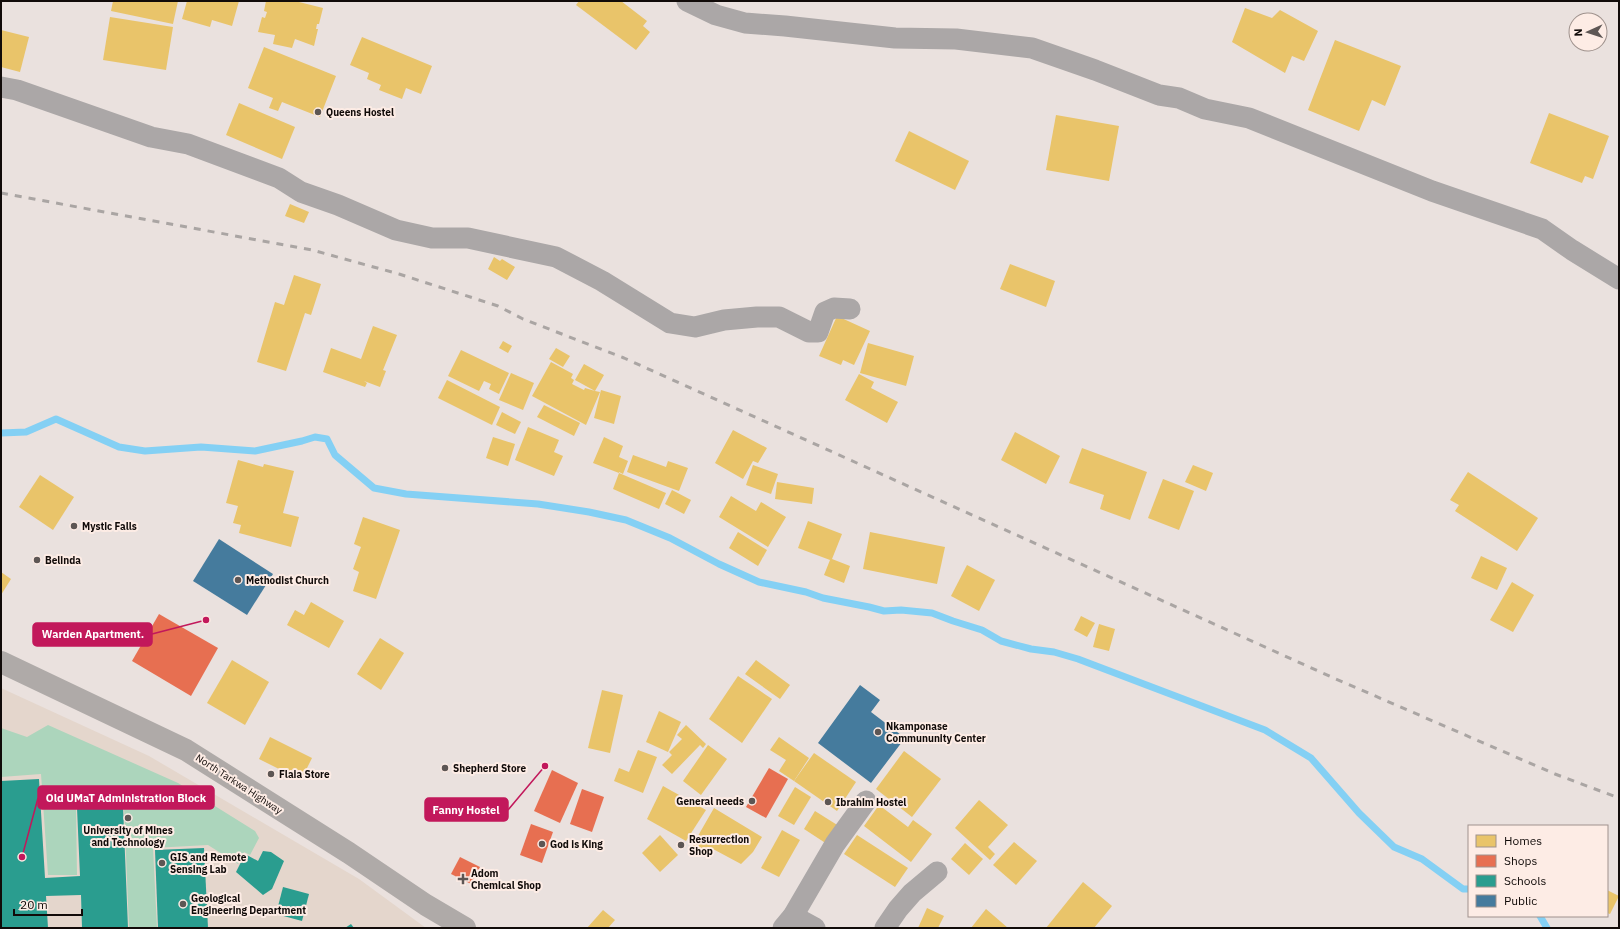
<svg xmlns="http://www.w3.org/2000/svg" width="1620" height="929" font-family="'IBM Plex Sans',sans-serif">
  <style>
    .education { fill: #e4d6cc }
    .green { fill: #acd5bc }
    .homes { fill: #e9c46a }
    .shops { fill: #e76f51 }
    .schools { fill: #2a9d8f }
    .public { fill: #457b9d }
    .lines { fill: none; stroke-linecap: round; stroke-linejoin: round }
    .stream { stroke: #84d0f4; stroke-width: 7 }
    .minor { stroke: #aba7a7; stroke-width: 21 }
    .primary { stroke: #afaaa8; stroke-width: 22 }
    .rail { stroke: #aaa5a3; stroke-width: 3; stroke-dasharray: 7 7; stroke-linecap: butt }
    .poi-dot { fill: #5d5654; stroke: #fdece5; stroke-width: 1.5 }
    .labels { text-anchor: middle; dominant-baseline: central; stroke-width: 4; stroke-linejoin: round; paint-order: stroke }
    .poi-label { font-size: 10px; font-weight: bold; fill: #110b09; stroke: #fdece5; text-anchor: start }
    .street-label { font-size: 10px; fill: #110b09; stroke: #fdece5 }
    .leader { fill: none; stroke: #c2185b; stroke-width: 1.5 }
    .callout-dot { fill: #c2185b; stroke: #fdece5; stroke-width: 1.5 }
    .callout { fill: #c2185b; stroke: #c2185b; stroke-width: 1.5 }
    .callout-label { font-size: 11px; text-anchor: middle; font-weight: bold; fill: #fff }
  </style>
  <rect width="100%" height="100%" fill="#eae1de"/>
  <path class="education" d="M1 688 149 756 359 879 426 928H1Z"/>
  <path class="green" d="M48 725 178 783 255 831 259 838 250 855 244 852 238 864 208 845 153 848 157 928H129L124 805 76 807 77 875H48L41 774 1 777V728L27 737Z"/>
  <g class="homes">
    <path d="M113 1H178L173 24 111 11Z"/>
    <path d="M187 1H239L232 26 212 20 210 27 182 19Z"/>
    <path d="M266 1H295L323 8 319 24H317L316 29H318L314 46 295 39 292 48 273 44 275 35 258 32 262 17 265 18 267 12 264 11Z"/>
    <path d="M579 1H621L647 21 643 26 650 32 636 50 576 5Z"/>
    <path d="M1245 8 1272 18 1280 10 1318 31 1304 61 1292 56 1285 73 1232 42Z"/>
    <path d="M110 17 173 27 166 70 103 60Z"/>
    <path d="M1 30 29 37 20 72 1 67Z"/>
    <path d="M362 37 432 66 421 94 406 88 402 99 379 90 381 85 367 79 369 73 350 65Z"/>
    <path d="M1335 40 1401 66 1385 106 1372 100 1359 131 1308 110Z"/>
    <path d="M264 47 336 76 320 117 282 102 278 111 269 108 273 98 248 88Z"/>
    <path d="M239 103 295 127 282 159 226 135Z"/>
    <path d="M1549 113 1609 136 1593 179 1585 176 1582 183 1530 163Z"/>
    <path d="M1056 115 1119 126 1109 181 1046 170Z"/>
    <path d="M909 131 969 161 955 190 895 161Z"/>
    <path d="M290 204 309 212 304 223 285 216Z"/>
    <path d="M494 257 500 261 502 259 515 267 507 280 488 269Z"/>
    <path d="M1010 264 1055 281 1046 307 1000 289Z"/>
    <path d="M294 275 321 284 311 315 305 313 286 371 257 362 275 302 284 305Z"/>
    <path d="M837 316 870 331 854 365 843 360 841 365 819 356Z"/>
    <path d="M373 326 397 335 383 370 386 371 380 387 364 381 367 383 365 387 323 372 331 348 361 359Z"/>
    <path d="M503 341 512 346 508 353 499 348Z"/>
    <path d="M868 343 914 356 906 386 860 373Z"/>
    <path d="M556 348 570 356 563 367 549 359Z"/>
    <path d="M461 350 509 373 499 394 489 389 491 384 484 381 479 391 448 376Z"/>
    <path d="M551 362 573 374 571 378 574 380 572 384 584 390 585 388 595 391 575 380 584 364 604 375 595 391 600 392 586 425 532 396Z"/>
    <path d="M511 373 534 383 523 410 499 400Z"/>
    <path d="M859 374 874 382 871 388 898 402 887 423 845 400Z"/>
    <path d="M447 380 500 407 492 425 438 398Z"/>
    <path d="M601 390 621 396 614 424 594 418Z"/>
    <path d="M544 405 580 423 574 436 537 417Z"/>
    <path d="M502 412 521 422 515 434 496 425Z"/>
    <path d="M528 427 559 440 554 452 563 456 554 476 515 460Z"/>
    <path d="M733 430 767 448 758 463 753 461 743 479 715 463Z"/>
    <path d="M1015 432 1060 456 1046 484 1001 460Z"/>
    <path d="M493 437 515 444 508 466 486 458Z"/>
    <path d="M604 437 623 446 619 457 628 461 623 474 619 472V473L593 463Z"/>
    <path d="M1082 448 1147 472 1130 520 1100 509 1104 495 1069 483Z"/>
    <path d="M633 455 666 467 668 461 688 468 679 491 627 472Z"/>
    <path d="M238 460 263 467 264 464 294 471 283 513 299 517 291 547 239 533 241 525 233 523 238 506 226 503Z"/>
    <path d="M753 465 778 474 771 494 746 485Z"/>
    <path d="M1193 465 1213 473 1206 491 1185 482Z"/>
    <path d="M1468 472 1538 518 1517 551 1455 511 1459 505 1450 500Z"/>
    <path d="M619 473 666 493 659 509 613 489Z"/>
    <path d="M40 475 74 497 53 530 19 507Z"/>
    <path d="M1163 479 1194 491 1179 530 1148 518Z"/>
    <path d="M777 482 814 488 812 504 775 499Z"/>
    <path d="M672 490 691 500 684 514 665 504Z"/>
    <path d="M731 496 756 511 761 502 786 517 768 547 719 517Z"/>
    <path d="M363 517 400 530 376 599 353 591 359 572 353 569 361 547 354 544Z"/>
    <path d="M808 521 842 534 832 559 850 566 844 583 824 575 830 560 798 548Z"/>
    <path d="M738 532 767 550 758 566 729 548Z"/>
    <path d="M870 532 945 547 937 584 863 569Z"/>
    <path d="M1481 556 1507 568 1497 590 1471 578Z"/>
    <path d="M967 565 995 580 979 611 951 596Z"/>
    <path d="M1 572 11 579 1 595Z"/>
    <path d="M1512 582 1534 595 1513 632 1490 620Z"/>
    <path d="M311 602 344 621 329 648 287 625 295 610 304 615Z"/>
    <path d="M1081 616 1095 623 1087 637 1074 630Z"/>
    <path d="M1099 624 1115 629 1109 651 1093 647Z"/>
    <path d="M380 638 404 653 381 690 357 674Z"/>
    <path d="M232 660 269 682 245 725 207 703Z"/>
    <path d="M756 660 790 685 780 699 745 674Z"/>
    <path d="M738 676 772 699 742 743 709 719Z"/>
    <path d="M602 690 623 695 610 753 588 748Z"/>
    <path d="M659 711 681 722 668 752 646 742Z"/>
    <path d="M686 725 706 744 703 748 700 745 672 774 662 765 672 755 669 752 682 739 677 735Z"/>
    <path d="M270 737 312 758 301 780 259 759Z"/>
    <path d="M779 737 809 758 794 781 779 771 786 760 770 750Z"/>
    <path d="M708 745 727 759 701 795 683 781Z"/>
    <path d="M638 750 657 757 643 793 614 781 619 768 629 772Z"/>
    <path d="M904 751 941 779 912 817 876 789Z"/>
    <path d="M814 753 856 782 837 811 794 781Z"/>
    <path d="M663 786 706 810 686 841 647 819Z"/>
    <path d="M795 787 811 797 794 825 778 816Z"/>
    <path d="M979 800 1008 825 988 847 995 854 990 860 955 828Z"/>
    <path d="M879 805 908 827 913 820 932 834 911 862 864 826Z"/>
    <path d="M714 808 762 837 753 852 741 864 713 849 705 856 691 848Z"/>
    <path d="M815 811 842 828 830 846 804 829Z"/>
    <path d="M782 830 800 840 779 877 761 868Z"/>
    <path d="M660 835 678 855 660 872 642 853Z"/>
    <path d="M857 835 908 868 895 887 844 854Z"/>
    <path d="M1014 842 1037 861 1016 885 993 865Z"/>
    <path d="M965 843 983 859 969 875 951 859Z"/>
    <path d="M1083 882 1112 906 1094 928H1046Z"/>
    <path d="M1607 890 1619 896 1610 914 1607 913Z"/>
    <path d="M927 908 944 916 938 928H918Z"/>
    <path d="M986 909 1008 928H971Z"/>
    <path d="M603 910 615 920 608 928H587Z"/>
  </g>
  <g class="shops">
    <path d="M159 614 218 648 191 696 132 661Z"/>
    <path d="M769 768 788 779 766 818 746 807Z"/>
    <path d="M552 770 578 783 560 823 534 811Z"/>
    <path d="M582 789 604 797 592 832 570 824Z"/>
    <path d="M531 824 553 832 542 863 520 855Z"/>
    <path d="M460 857 480 867 471 884 451 874Z"/>
  </g>
  <g class="schools">
    <path d="M39 779 45 878 80 876 77 808 123 806 128 928H82L81 895 46 896 48 928H1V781Z"/>
    <path d="M204 848 208 928H158L155 850Z"/>
    <path d="M263 851 271 852 284 861 272 889 263 895 236 872 245 854 258 861Z"/>
    <path d="M283 887 309 894 302 921 276 914Z"/>
    <path d="M351 924 354 928H345Z"/>
  </g>
  <g class="public">
    <path d="M219 539 273 574 247 615 193 581Z"/>
    <path d="M860 685 880 700 871 712 905 738 871 783 818 743Z"/>
  </g>
  <g class="lines">
    <g class="stream">
      <path d="M1 433 26 432 56 419 119 447 145 451 201 447 255 451 302 441 315 437 327 439 335 455 374 488 406 494 538 504 589 512 626 520 670 538 719 564 759 582 806 592 823 598 869 607 884 611 901 610 932 613 953 621 982 630 1001 641 1031 649 1054 652 1078 659 1265 730 1311 758 1359 813 1394 847 1422 859 1463 889H1469"/>
      <path d="M1540 916 1547 928"/>
    </g>
    <g class="minor">
      <path d="M687 1 716 15 745 23 785 26 895 38 956 39 1032 48 1095 70 1159 95 1179 98 1205 109 1249 118 1432 191 1542 229 1572 250 1619 279"/>
      <path d="M1 87 17 90 151 137 188 144 279 178 301 192 338 205 396 230 432 238H468L556 257 602 281 670 323 695 327 724 320 757 317H779L809 332H818L825 312 834 308 850 309"/>
      <path d="M793 916 815 928"/>
      <path d="M783 928 793 916 835 844 866 801"/>
      <path d="M885 928 898 909 912 893 937 872"/>
    </g>
    <path class="primary" d="M1 662 186 750 349 853 426 905 465 928"/>
    <path class="rail" d="M1 193 312 250 399 274 498 306 523 319 624 358 1336 679 1555 774 1619 798"/>
  </g>
  <g class="poi-dot">
    <circle cx="318" cy="112" r="4"/>
    <circle cx="74" cy="526" r="4"/>
    <circle cx="37" cy="560" r="4"/>
    <circle cx="238" cy="580" r="4"/>
    <circle cx="878" cy="732" r="4"/>
    <circle cx="445" cy="768" r="4"/>
    <circle cx="271" cy="774" r="4"/>
    <circle cx="752" cy="801" r="4"/>
    <circle cx="828" cy="802" r="4"/>
    <circle cx="128" cy="818" r="4"/>
    <circle cx="542" cy="844" r="4"/>
    <circle cx="681" cy="845" r="4"/>
    <circle cx="162" cy="863" r="4"/>
    <path d="M461 873h4v4h4v4h-4v4h-4v-4h-4v-4h4z"/>
    <circle cx="183" cy="904" r="4"/>
  </g>
  <g class="labels">
    <g class="poi-label">
      <text x="326" y="112">Queens Hostel</text>
      <text x="82" y="526">Mystic Falls</text>
      <text x="45" y="560">Belinda</text>
      <text x="246" y="580">Methodist Church</text>
      <text x="886" y="726">Nkamponase<tspan x="886" dy="12">Commununity Center</tspan></text>
      <text x="453" y="768">Shepherd Store</text>
      <text x="279" y="774">Flaia Store</text>
      <text x="744" y="801" text-anchor="end">General needs</text>
      <text x="836" y="802">Ibrahim Hostel</text>
      <text x="128" y="830" text-anchor="middle">University of Mines<tspan x="128" dy="12">and Technology</tspan></text>
      <text x="689" y="839">Resurrection<tspan x="689" dy="12">Shop</tspan></text>
      <text x="550" y="844">God is King</text>
      <text x="170" y="857">GIS and Remote<tspan x="170" dy="12">Sensing Lab</tspan></text>
      <text x="471" y="873">Adom<tspan x="471" dy="12">Chemical Shop</tspan></text>
      <text x="191" y="898">Geological<tspan x="191" dy="12">Engineering Department</tspan></text>
    </g>
    <g class="street-label">
      <text transform="translate(239 784) rotate(33)">North Tarkwa Highway</text>
    </g>
  </g>
  <path class="leader" d="M206 620L152 634M22 857L38 798M545 766L508 810"/>
  <g class="callout-dot">
    <circle cx="206" cy="620" r="4"/>
    <circle cx="22" cy="857" r="4"/>
    <circle cx="545" cy="766" r="4"/>
  </g>
  <g class="callout">
    <rect x="33" y="623" width="119" height="23" rx="4"/>
    <rect x="38" y="786" width="176" height="23" rx="4"/>
    <rect x="425" y="798" width="83" height="23" rx="4"/>
  </g>
  <g class="callout-label">
    <text x="93" y="638">Warden Apartment.</text>
    <text x="126" y="802">Old UMaT Administration Block</text>
    <text x="466" y="814">Fanny Hostel</text>
  </g>
  <rect width="1620" height="929" fill="none" stroke="#110b09" stroke-width="4"/>
  <rect x="1468" y="825" width="140" height="92" fill="#fdece5" stroke="#9f928d"/>
  <rect x="1476" y="835" width="20" height="12" fill="#e9c46a" stroke="#9f928d"/>
  <text x="1504" y="845" font-size="12" fill="#110b09">Homes</text>
  <rect x="1476" y="855" width="20" height="12" fill="#e76f51" stroke="#9f928d"/>
  <text x="1504" y="865" font-size="12" fill="#110b09">Shops</text>
  <rect x="1476" y="875" width="20" height="12" fill="#2a9d8f" stroke="#9f928d"/>
  <text x="1504" y="885" font-size="12" fill="#110b09">Schools</text>
  <rect x="1476" y="895" width="20" height="12" fill="#457b9d" stroke="#9f928d"/>
  <text x="1504" y="905" font-size="12" fill="#110b09">Public</text>
  <g transform="translate(1588 32) rotate(267)"><circle r="19" fill="#fdece5" stroke="#9f928d"/>
  <path d="M0-3L7 15L0 10L-7 15Z" fill="#5d5654"/>
  <text y="-6" font-size="11" font-weight="bold" text-anchor="middle" fill="#110b09">N</text>
  </g>
  <path d="M14 909v6h68v-6" fill="none" stroke="#110b09" stroke-width="2"/>
  <text x="20" y="909" font-size="12" fill="#110b09" stroke="#fdece5" stroke-width="3" paint-order="stroke">20 m</text>
</svg>
